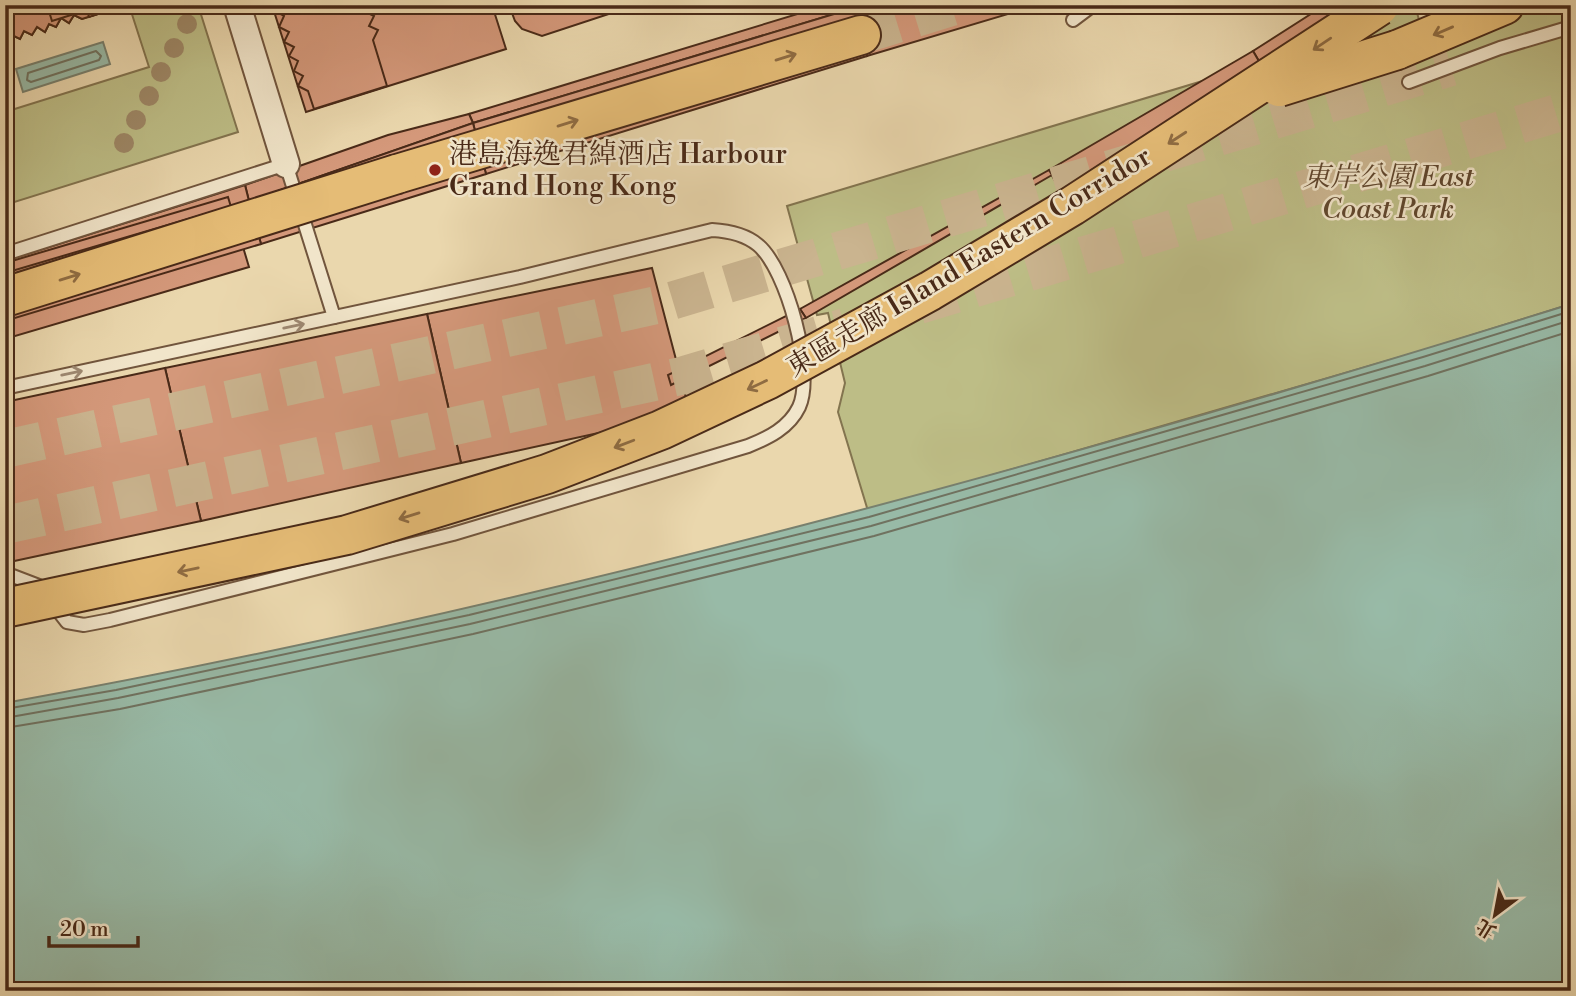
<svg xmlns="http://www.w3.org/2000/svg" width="1576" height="996" font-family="'Libre Bodoni','Noto Serif TC',serif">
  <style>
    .green { fill: #bdbd86; stroke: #83744f; stroke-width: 2 }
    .water { fill: #98baa7; stroke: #78806e; stroke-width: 2 }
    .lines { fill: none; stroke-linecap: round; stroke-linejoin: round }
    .shore { stroke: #707260; stroke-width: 2 }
    .building { fill: #d4987a; stroke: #492a18; stroke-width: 2 }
    .highway-tunnel { stroke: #cab48f; stroke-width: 38; stroke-dasharray: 38 19; stroke-linecap: butt }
    .lane-casing { stroke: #71553d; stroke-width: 16 }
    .street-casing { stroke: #71553d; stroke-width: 30 }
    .highway-casing { stroke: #492a18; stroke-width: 42 }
    .lane { stroke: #f1e5ca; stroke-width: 12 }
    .street { stroke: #f1e5ca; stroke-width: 26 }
    .highway { stroke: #e5bc76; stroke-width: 38 }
    .highway-bridge-casing { stroke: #492a18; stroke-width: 42; stroke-linecap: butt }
    .highway-bridge { stroke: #e5bc76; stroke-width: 38 }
    .tree { fill: #9e8867 }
    .oneway { stroke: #8f6c42 }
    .oneway2 { stroke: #9d8871 }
    .poi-dot { fill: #8f2418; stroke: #f1e5ca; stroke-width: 2.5 }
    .labels { text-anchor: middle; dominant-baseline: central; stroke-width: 5; stroke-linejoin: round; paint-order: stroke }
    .poi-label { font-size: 28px; fill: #492a18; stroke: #f1e5ca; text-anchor: start }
    .park-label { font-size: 28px; font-style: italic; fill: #60472e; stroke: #f1e5ca }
    .street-label { font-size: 28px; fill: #492a18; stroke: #f1e5ca }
  </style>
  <rect width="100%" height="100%" fill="#ead7ad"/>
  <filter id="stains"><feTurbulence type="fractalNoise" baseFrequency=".00286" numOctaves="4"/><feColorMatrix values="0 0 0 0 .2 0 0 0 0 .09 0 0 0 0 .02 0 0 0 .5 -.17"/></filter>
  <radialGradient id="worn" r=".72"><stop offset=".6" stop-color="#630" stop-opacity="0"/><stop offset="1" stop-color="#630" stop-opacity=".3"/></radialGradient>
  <g class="green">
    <path d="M129 5H198L238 132 5 205V112L149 67Z"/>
    <path d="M1365 5H1415L1423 35 1514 5H1571V304L1421 351 868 511 838 412 845 383 828 313 817 315 787 206 1329 43Z"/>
  </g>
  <g class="water">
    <path d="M103 42 110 64 23 92 16 69Z"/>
    <path d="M1571 304V991H5V703C536 607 1056 464 1571 304Z"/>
  </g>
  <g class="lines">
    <g class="shore">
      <path d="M96 51 101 56 99 60 31 82 27 80 28 73Z"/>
      <path d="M5 709 116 690 469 615 869 517 1423 357 1571 311"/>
      <path d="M5 718 118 698 470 624 871 526 1425 366 1571 320"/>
      <path d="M5 728 120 709 473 634 874 536 1428 376 1571 331"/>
    </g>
  </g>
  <g class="building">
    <path d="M5 5H126L82 19 74 15 69 23 61 18 56 27 49 24 45 32 37 27 32 35 24 31 20 39 12 35 8 43Z"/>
    <path d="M5 5H126L82 19 74 15 69 23 61 18 56 27 49 24 45 32 37 27 32 35 24 31 20 39 12 35 8 43Z"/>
    <path d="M47 5H126L89 17 87 10 52 21Z"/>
    <path d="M272 5H492L506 49 306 112Z"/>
    <path d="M278 5H367L364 11 374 16 369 26 378 30 373 40 387 86 314 109 308 91 298 86 303 76 294 71 298 61 289 56 294 47 284 42 289 32 279 27 284 16 275 11Z"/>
    <path d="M509 5H636L542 36 522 29 515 21Z"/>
    <path d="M827 5 854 8 473 123 469 114Z"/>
    <path d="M863 5H1038L867 56 854 8Z"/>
    <path d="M1325 5H1351L1260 63 1253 51Z"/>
    <path d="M854 8 867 56 486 174 473 123Z"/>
    <path d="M1253 51 1260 63 1060 190 1049 170Z"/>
    <path d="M469 114 473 123 249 201 245 185 388 135Z"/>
    <path d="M473 123 486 174 261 244 249 201Z"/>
    <path d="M1049 170 1052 175 806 318 800 309Z"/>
    <path d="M245 185 249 201 5 273V261Z"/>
    <path d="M228 197 249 267 5 339V263Z"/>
    <path d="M249 201 261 244 5 321V273Z"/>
    <path d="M652 268 690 413 461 463 427 314Z"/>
    <path d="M800 309 806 318 671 385 668 375Z"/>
    <path d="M427 314 461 463 201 521 165 368Z"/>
    <path d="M165 368 201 521 5 563V402Z"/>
  </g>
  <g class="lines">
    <g class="highway-tunnel">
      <path d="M861 35 958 5"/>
      <path d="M919 305 1571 109"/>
      <path d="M5 449 661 304 1451 67"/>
      <path d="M5 525 681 376 845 327"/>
    </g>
    <g class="lane-casing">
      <g id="lane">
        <path d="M1073 20 1093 5"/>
        <path d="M1409 82 1500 48 1571 27"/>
        <path d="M5 254 286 164 334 317"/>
        <path d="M5 388 520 277 712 230C729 231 745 234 758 245 787 269 815 373 799 407 789 428 768 438 748 446L453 534 110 620 84 625 67 622 39 586 5 573"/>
      </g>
    </g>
    <g class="street-casing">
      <path id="street" d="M237 5 286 164"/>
    </g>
    <g class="highway-casing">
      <g id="highway">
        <path d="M1397 50 1504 5"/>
        <path d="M397 174 861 35"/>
      </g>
    </g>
    <use href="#lane" class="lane"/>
    <use href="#street" class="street"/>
    <use href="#highway" class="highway"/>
    <g class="highway-bridge-casing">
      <g id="highway-bridge">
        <path d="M1279 87 1397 50"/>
        <path d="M5 297 397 174"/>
        <path d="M5 608 347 535 547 474 661 430 767 380 930 291 1072 206 1379 6"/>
      </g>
    </g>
    <use href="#highway-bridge" class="highway-bridge"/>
  </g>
  <g class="tree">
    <circle cx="187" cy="24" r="10"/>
    <circle cx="174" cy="48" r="10"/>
    <circle cx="161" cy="72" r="10"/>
    <circle cx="149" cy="96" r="10"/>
    <circle cx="136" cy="120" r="10"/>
    <circle cx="124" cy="143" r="10"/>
  </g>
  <defs><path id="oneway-shaft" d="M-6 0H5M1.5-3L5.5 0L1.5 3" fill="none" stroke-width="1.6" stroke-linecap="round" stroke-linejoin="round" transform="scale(1.75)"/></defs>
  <g class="oneway">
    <use href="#oneway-shaft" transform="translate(1443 31) rotate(157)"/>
    <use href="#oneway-shaft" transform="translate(1322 44) rotate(146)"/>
    <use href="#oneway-shaft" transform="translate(786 57) rotate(-17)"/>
    <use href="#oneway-shaft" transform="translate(568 123) rotate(-17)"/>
    <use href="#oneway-shaft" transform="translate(1177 138) rotate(147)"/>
    <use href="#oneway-shaft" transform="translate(70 277) rotate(-17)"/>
    <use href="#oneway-shaft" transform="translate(757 385) rotate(155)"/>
    <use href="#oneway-shaft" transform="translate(624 444) rotate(159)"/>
    <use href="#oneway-shaft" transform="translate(409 516) rotate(163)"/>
    <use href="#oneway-shaft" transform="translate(188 570) rotate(168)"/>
  </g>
  <g class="oneway2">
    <use href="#oneway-shaft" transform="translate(294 326) rotate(-12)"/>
    <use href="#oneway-shaft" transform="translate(72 373) rotate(-12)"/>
  </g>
  <circle class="poi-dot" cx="435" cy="170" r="7"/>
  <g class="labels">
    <g class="poi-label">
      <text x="449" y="154">港島海逸君綽酒店 Harbour<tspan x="449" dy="32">Grand Hong Kong</tspan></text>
    </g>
    <g class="park-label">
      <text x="1388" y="177">東岸公園 East<tspan x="1388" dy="32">Coast Park</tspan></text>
    </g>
    <g class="street-label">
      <text transform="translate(969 262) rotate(-31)">東區走廊 Island Eastern Corridor</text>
    </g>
  </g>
  <rect width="1576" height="996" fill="none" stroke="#ead7ad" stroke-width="28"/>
  <rect x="7" y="7" width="1562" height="982" fill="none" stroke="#492a18" stroke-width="3.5"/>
  <rect x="14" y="14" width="1548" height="968" fill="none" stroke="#492a18" stroke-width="2"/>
  <g transform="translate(1495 915) rotate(212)" stroke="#f1e5ca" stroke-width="5" paint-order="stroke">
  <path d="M0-5L12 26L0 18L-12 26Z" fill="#492a18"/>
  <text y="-10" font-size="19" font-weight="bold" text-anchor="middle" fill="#492a18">北</text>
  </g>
  <path d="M49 936v10h89v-10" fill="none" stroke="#492a18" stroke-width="3.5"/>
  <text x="60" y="936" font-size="21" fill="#492a18" stroke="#f1e5ca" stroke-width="5" paint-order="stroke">20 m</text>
  <rect width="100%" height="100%" filter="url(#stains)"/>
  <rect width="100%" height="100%" fill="url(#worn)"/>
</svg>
